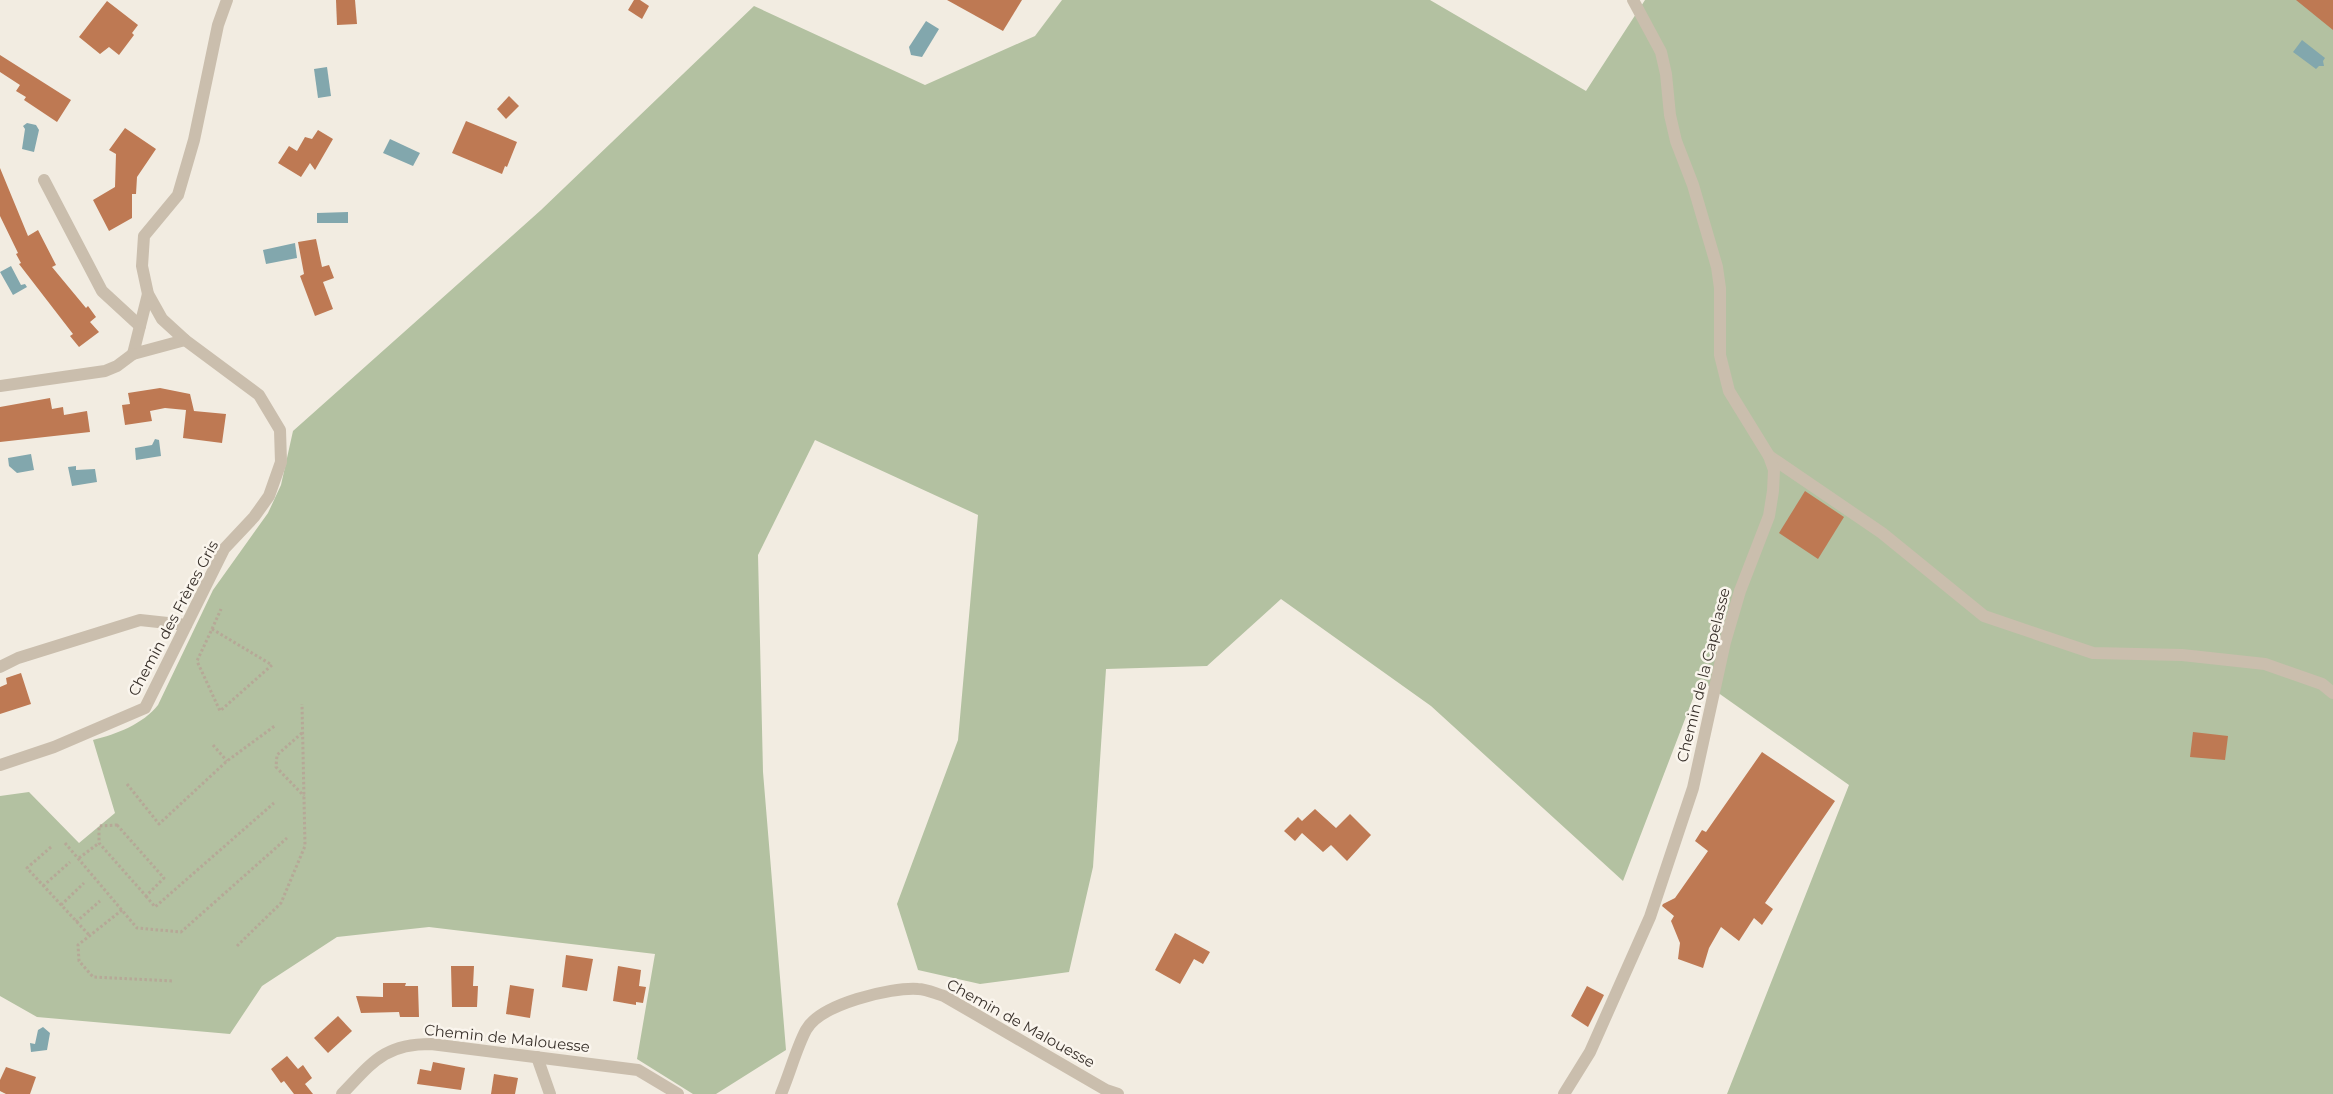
<svg xmlns="http://www.w3.org/2000/svg" width="2333" height="1094" font-family="Montserrat,sans-serif">
  <style>
    .green { fill: #b3c1a1 }
    .water { fill: #82a7ad }
    .building { fill: #be7953 }
    .lines { fill: none; stroke-linecap: round; stroke-linejoin: round }
    .path { stroke: #b6a897; stroke-width: 3; stroke-dasharray: 2.5 2.5; stroke-linecap: butt }
    .minor { stroke: #cabead; stroke-width: 12 }
    .labels { text-anchor: middle; dominant-baseline: central; stroke-width: 5; stroke-linejoin: round; paint-order: stroke }
    .street-label { font-size: 15px; fill: #39312b; stroke: #faf5ed }
  </style>
  <rect width="100%" height="100%" fill="#f2ece1"/>
  <path class="green" d="M1062 0H1430L1586 91 1645 0H2333V1094H1727L1849 785 1700 680 1623 881 1431 706 1281 599 1207 666 1106 669 1093 867 1069 972 980 984 918 970 897 904 958 740 978 515 815 440 758 555 763 772 786 1050 716 1094H693L637 1059 655 954 429 927 337 937 262 986 230 1034 37 1017 0 996V796L29 792 79 843 115 813 93 740C117 734 143 724 158 705L213 590 268 513 281 485 293 431 541 210 754 6 925 85 1035 36Z"/>
  <g class="water">
    <path d="M926 21 939 29 922 57 911 55 909 47Z"/>
    <path d="M2302 40 2325 58 2323 61 2324 66H2319L2316 69 2293 52Z"/>
    <path d="M327 67 331 96 318 98 314 69Z"/>
    <path d="M27 123 36 125 39 130 34 152 22 149 25 129 23 126Z"/>
    <path d="M390 139 420 153 413 166 383 153Z"/>
    <path d="M348 212V223H317V213Z"/>
    <path d="M295 243 297 258 266 264 263 250Z"/>
    <path d="M11 266 21 285 25 284 27 287 13 295 0 272Z"/>
    <path d="M155 439 159 440 161 456 136 460 135 448 152 445Z"/>
    <path d="M31 454 34 470 17 473 9 466 8 458Z"/>
    <path d="M76 466V470L95 469 97 482 72 486 68 467Z"/>
    <path d="M43 1027 50 1033 47 1050 31 1052 30 1043 35 1044 38 1030Z"/>
  </g>
  <g class="building">
    <path d="M336 0H355L357 24 337 25Z"/>
    <path d="M634 0H640L649 6 642 19 628 10Z"/>
    <path d="M947 0H1022L1003 31Z"/>
    <path d="M2296 0H2333V30Z"/>
    <path d="M107 1 138 25 132 33 134 35 119 55 109 47 100 54 79 37Z"/>
    <path d="M0 55 71 100 57 122 24 100 26 97 16 91 20 85 0 72Z"/>
    <path d="M509 96 519 106 506 119 497 109Z"/>
    <path d="M466 121 517 142 507 167 505 166 502 174 452 153Z"/>
    <path d="M125 128 156 149 137 177 136 194H132V218L109 231 93 200 115 187 116 154 109 150Z"/>
    <path d="M318 130 333 139 315 170 310 163 301 177 278 163 289 146 297 151 305 137 312 139Z"/>
    <path d="M0 168 28 236 38 230 56 265 52 267 86 308 88 306 96 317 90 322 99 332 79 347 70 336 73 334 19 264 21 263 16 254 18 253 0 216Z"/>
    <path d="M316 239 322 267 329 265 334 278 323 282 333 309 315 316 300 276 304 274 298 242Z"/>
    <path d="M160 388 190 394 194 411 226 414 222 443 183 438 186 410 165 408 150 411 152 421 125 425 122 405 130 404 128 393Z"/>
    <path d="M50 398 52 409 63 407 64 415 87 411 90 432 0 442V407Z"/>
    <path d="M1805 491 1844 517 1818 559 1779 533Z"/>
    <path d="M21 673 31 704 0 714V687L7 684 6 678Z"/>
    <path d="M2193 732 2228 736 2225 760 2190 757Z"/>
    <path d="M1762 752 1835 801 1765 903 1773 909 1762 925 1754 918 1739 941 1721 927 1709 948 1703 968 1678 959 1680 943 1671 921 1674 916 1662 906 1663 904 1675 898 1708 851 1695 841 1702 830 1706 832Z"/>
    <path d="M1315 809 1336 828 1350 814 1371 835 1347 861 1331 845 1323 852 1302 833 1295 841 1284 831 1298 817 1302 821Z"/>
    <path d="M1175 933 1210 952 1203 964 1194 959 1180 984 1155 970Z"/>
    <path d="M566 955 593 959 587 991 562 987Z"/>
    <path d="M451 966H474L473 986H478L477 1007H452Z"/>
    <path d="M618 966 641 970 639 986 646 987 643 1003 636 1002V1005L613 1001Z"/>
    <path d="M383 983H406L405 986H418L419 1017H400L399 1012 361 1013 356 996 383 997Z"/>
    <path d="M510 985 534 989 530 1018 506 1014Z"/>
    <path d="M1587 986 1604 995 1588 1027 1571 1016Z"/>
    <path d="M338 1016 352 1031 328 1053 314 1038Z"/>
    <path d="M287 1056 298 1069 303 1065 312 1078 305 1084 313 1094H294L284 1081 281 1083 271 1069Z"/>
    <path d="M433 1062 465 1068 461 1090 417 1084 420 1069 431 1071Z"/>
    <path d="M6 1067 36 1077 30 1094H6L0 1091V1080Z"/>
    <path d="M494 1074 518 1078 515 1094H491Z"/>
  </g>
  <g class="lines">
    <g class="path">
      <path d="M212 629 272 665 220 711 197 661Z"/>
      <path d="M212 629 221 609"/>
      <path d="M302 733 277 755 276 767 304 796"/>
      <path d="M213 745 227 761"/>
      <path d="M127 784 159 824 227 761 276 725"/>
      <path d="M117 825 164 878 146 896 99 843V826Z"/>
      <path d="M65 843 137 928 181 932 287 838"/>
      <path d="M51 847 27 868 90 936"/>
      <path d="M79 858 99 843"/>
      <path d="M43 886 70 862"/>
      <path d="M146 896 155 907 274 803"/>
      <path d="M61 905 84 883"/>
      <path d="M122 910 78 945 79 961 93 977 172 981"/>
      <path d="M76 922 100 901"/>
      <path d="M237 946 281 903 305 846 302 704"/>
    </g>
    <g class="minor">
      <path d="M44 180 102 291 140 326"/>
      <path d="M148 294 133 354 185 340"/>
      <path d="M0 386 105 371 117 366 133 354"/>
      <path d="M1769 456 1882 533 1984 616 2093 653 2182 655 2265 664 2322 684 2333 693"/>
      <path d="M0 667 18 658 140 620 186 625"/>
      <path d="M0 765 54 747 145 708 224 549 254 517 269 496 281 462 280 430 259 395 185 340 162 319 148 294 142 266 144 236 178 195 194 140 218 25 227 0"/>
      <path d="M537 1057 550 1094"/>
      <path d="M342 1094C373 1062 384 1044 431 1044L638 1070 678 1094"/>
      <path d="M781 1094C790 1073 796 1049 806 1030 820 1004 891 987 918 989 927 989 936 994 944 996L1106 1090 1118 1094"/>
      <path d="M1564 1094 1590 1052 1650 917 1693 788 1725 642 1740 591 1769 516 1773 491 1774 470 1769 456 1729 391 1720 355V288L1717 267 1693 185 1676 141 1670 115 1666 74 1661 52 1633 0"/>
    </g>
  </g>
  <g class="labels">
    <g class="street-label">
      <text transform="translate(173 618) rotate(-62)">Chemin des Frères Gris</text>
      <text transform="translate(1703 675) rotate(-76)">Chemin de la Capelasse</text>
      <text transform="translate(1021 1023) rotate(29)">Chemin de Malouesse</text>
      <text transform="translate(507 1038) rotate(6)">Chemin de Malouesse</text>
    </g>
  </g>
</svg>
